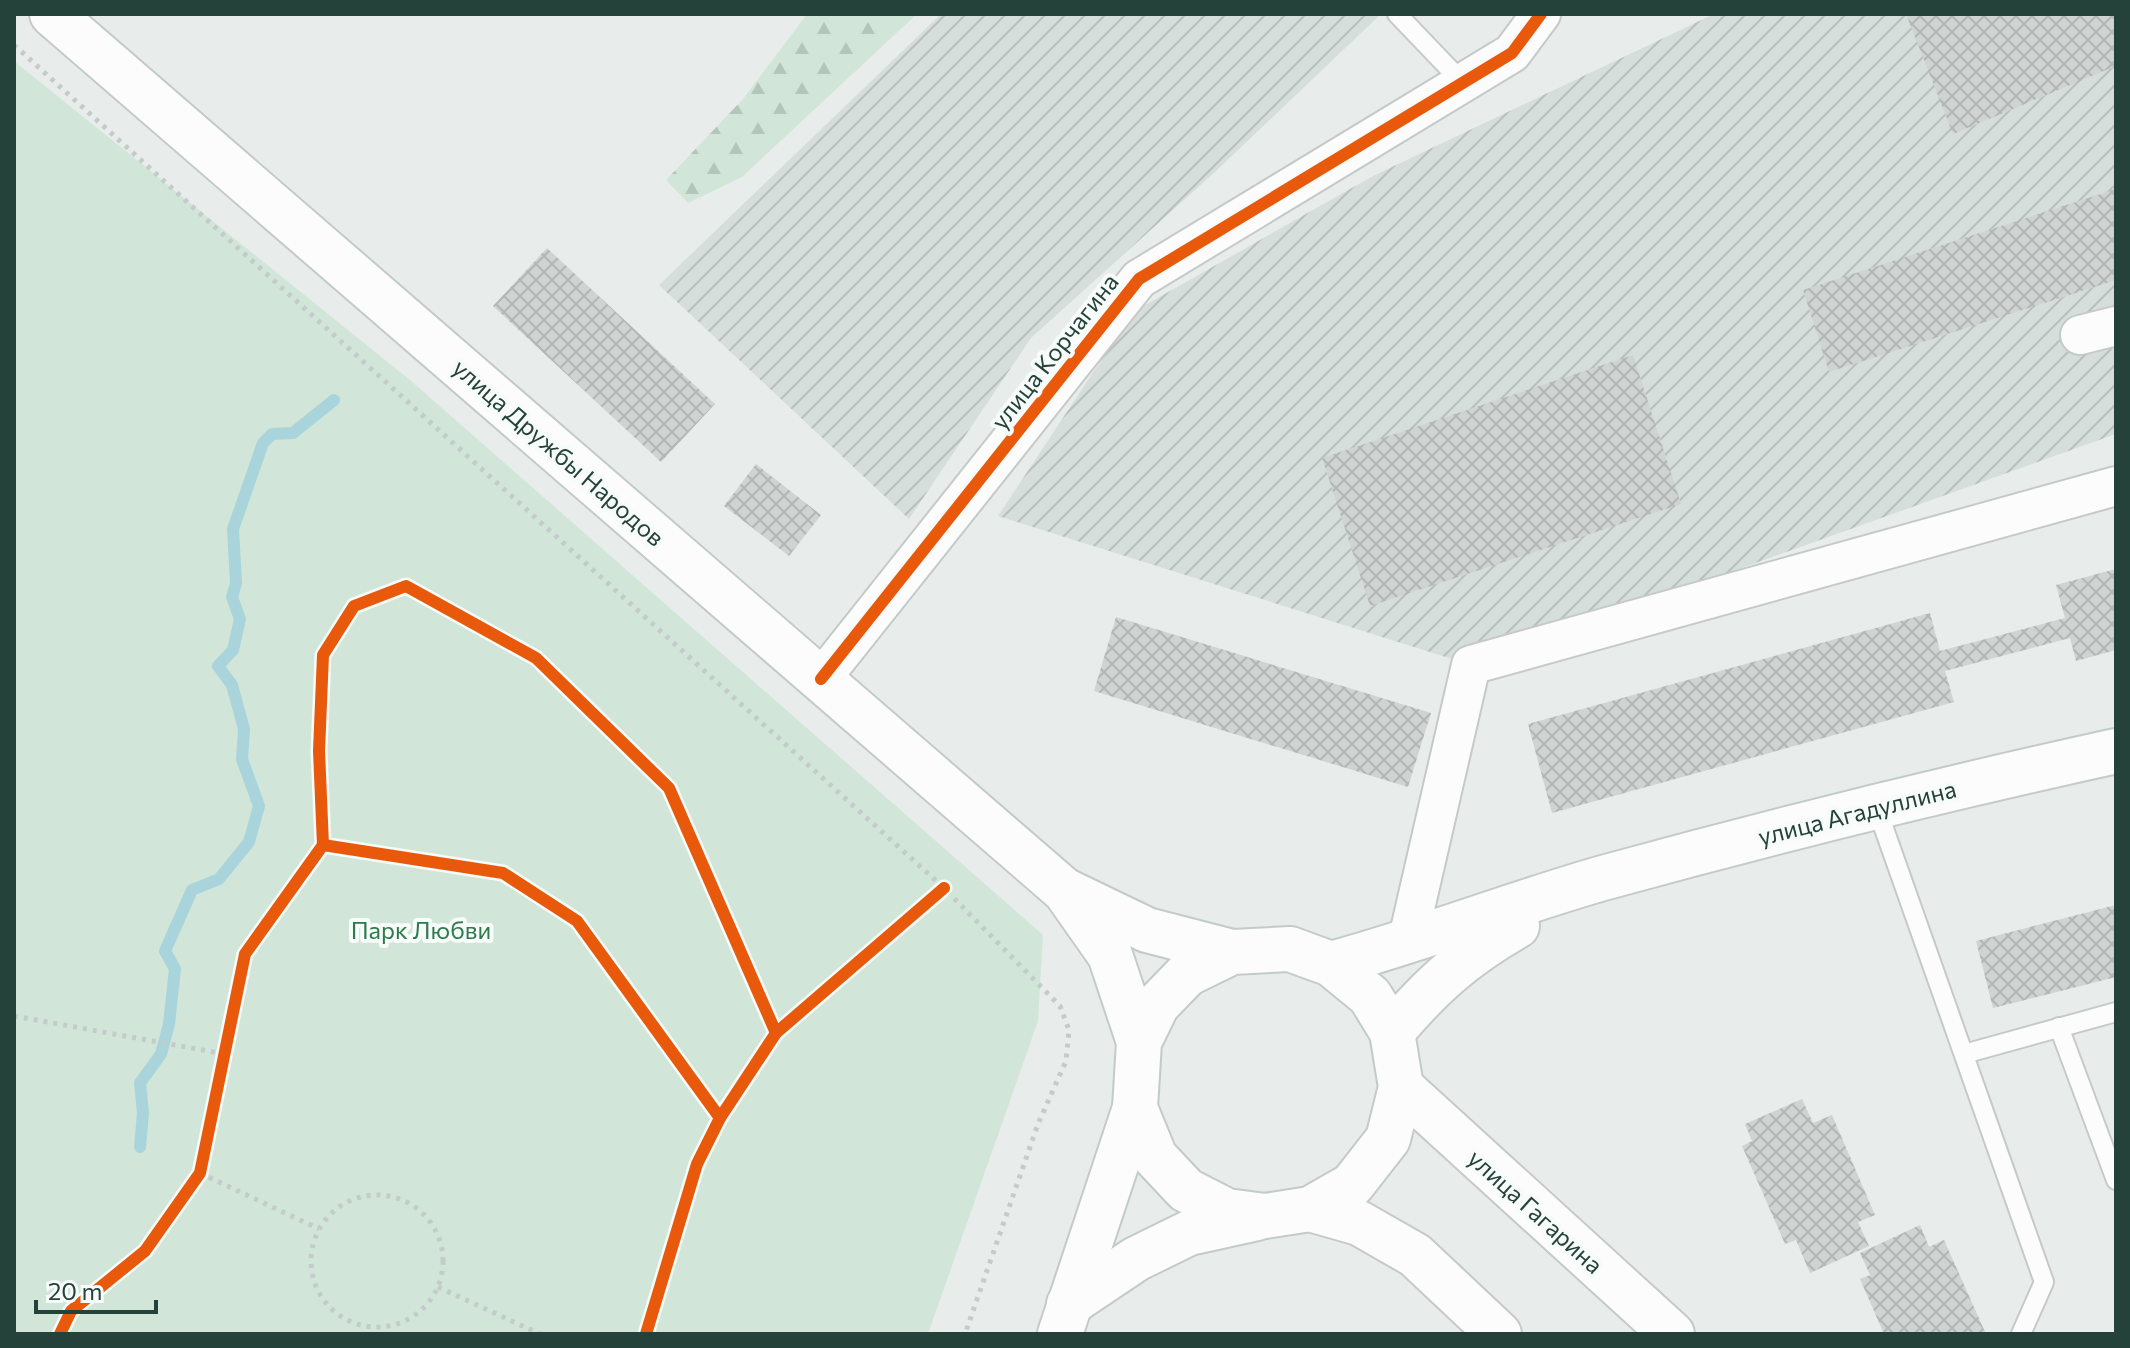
<svg xmlns="http://www.w3.org/2000/svg" width="2130" height="1348" font-family="Commissioner,sans-serif">
  <style>
    .industrial { fill: url(#industrial-furrows) }
    .green { fill: #d1e6d8 }
    .forest { fill: url(#forest-firs) }
    .lines { fill: none; stroke-linecap: round; stroke-linejoin: round }
    .stream { stroke: #a9d4db; stroke-width: 12 }
    .building { fill: url(#building-cross-hatch) }
    .service-casing { stroke: #c5cac8; stroke-width: 22 }
    .minor-casing { stroke: #c5cac8; stroke-width: 42 }
    .tertiary-casing { stroke: #c5cac8; stroke-width: 48 }
    .secondary-casing { stroke: #c3cbc8; stroke-width: 48 }
    .path { stroke: #c3ccca; stroke-width: 5; stroke-dasharray: 4 6; stroke-linecap: butt }
    .service { stroke: #fcfcfc; stroke-width: 18 }
    .minor { stroke: #fcfcfc; stroke-width: 38 }
    .tertiary { stroke: #fcfcfc; stroke-width: 44 }
    .secondary { stroke: #fcfcfc; stroke-width: 44 }
    .cycleway-casing { stroke: #f7fbf9; stroke-width: 17 }
    .cycleway { stroke: #e8590c; stroke-width: 12 }
    .labels { text-anchor: middle; dominant-baseline: central; stroke-width: 8; stroke-linejoin: round; paint-order: stroke }
    .street-label { font-size: 24px; fill: #24423a; stroke: #f7fbf9 }
    .park-label { font-size: 24px; fill: #2d7a4b; stroke: #f7fbf9 }
  </style>
  <defs>
    <pattern id="industrial-furrows" width="10" height="10" patternUnits="userSpaceOnUse" patternTransform="scale(2)"><rect width="10" height="10" fill="#d6dedb"/><path d="M-1 1l2-2M0 10L10 0M9 11l2-2" fill="none" stroke="#b8c0bd"/></pattern>
    <pattern id="forest-firs" width="22" height="20" patternUnits="userSpaceOnUse" patternTransform="scale(2)"><rect width="22" height="20" fill="#d1e6d8"/><path d="M5 1l3.5 6h-7zM16 11l3.5 6h-7z" fill="#b3c6ba"/></pattern>
    <pattern id="building-cross-hatch" width="8" height="8" patternUnits="userSpaceOnUse" patternTransform="scale(2)"><rect width="8" height="8" fill="#cfd4d2"/><path d="M0 0l8 8M0 8l8-8" fill="none" stroke="#b2b7b5"/></pattern>
  </defs>
  <rect width="100%" height="100%" fill="#e8edeb"/>
  <g class="industrial">
    <path d="M941 14H1381L1215 172 1031 338 909 519 659 285Z"/>
    <path d="M1714 14H2116V434L1471 665 998 516 1133 312 1373 176Z"/>
  </g>
  <path class="green" d="M14 61 410 380 1043 935 1038 1021 928 1334H14Z"/>
  <path class="forest" d="M807 14H917L742 177 688 203 666 180 743 99Z"/>
  <g class="lines">
    <path class="stream" d="M140 1147 143 1113 140 1083 161 1054 169 1024 175 969 165 951 192 890 219 879 249 842 259 806 242 759 244 729 232 685 218 666 233 650 240 619 232 597 236 583 233 529 263 443 272 434 293 433 334 400"/>
  </g>
  <g class="building">
    <path d="M1906 14H2116V66L1953 134Z"/>
    <path d="M2116 189V280L1829 372 1803 290Z"/>
    <path d="M547 248 715 404 661 462 493 306Z"/>
    <path d="M1633 355 1681 504 1370 606 1322 458Z"/>
    <path d="M756 464 821 515 789 556 724 506Z"/>
    <path d="M2116 569V650L2076 661 2070 638 1945 671 1954 702 1552 813 1528 724 1930 613 1940 651 2065 618 2056 585Z"/>
    <path d="M1116 617 1431 713 1408 787 1094 691Z"/>
    <path d="M2116 905V977L1993 1008 1976 941Z"/>
    <path d="M1802 1099 1813 1123 1832 1115 1875 1215 1858 1222 1869 1246 1810 1273 1796 1240 1785 1244 1742 1146 1752 1141 1745 1124Z"/>
    <path d="M1920 1225 1929 1247 1944 1240 1986 1334H1884L1860 1279 1870 1275 1860 1253Z"/>
  </g>
  <g class="lines">
    <g class="service-casing">
      <g id="service">
        <path d="M1397 14 1463 83"/>
        <path d="M1876 806 2044 1282 2021 1334"/>
        <path d="M2059 1027 2116 1180"/>
        <path d="M1964 1054 2116 1012"/>
      </g>
    </g>
    <g class="minor-casing">
      <g id="minor">
        <path d="M2080 335 2116 326"/>
        <path d="M821 679 1139 279 1512 53 1541 14"/>
        <path d="M1407 943 1471 665 2116 486"/>
      </g>
    </g>
    <g class="tertiary-casing">
      <g id="tertiary">
        <path d="M1401 1087 1672 1334"/>
        <path d="M1310 1209 1359 1223 1415 1255 1499 1334"/>
      </g>
    </g>
    <g class="secondary-casing">
      <g id="secondary">
        <path d="M52 14 1065 891 1110 955 1139 1042 1135 1108 1155 1157 1186 1190 1227 1211 1265 1216 1310 1209 1352 1185 1388 1139 1401 1087 1392 1032 1370 996 1331 964 1290 949 1232 952 1187 974 1157 1005 1139 1042"/>
        <path d="M1068 892 1147 930 1232 952"/>
        <path d="M1331 964C1423 939 1512 904 1603 878 1773 831 1944 789 2116 751"/>
        <path d="M1392 1032C1432 985 1463 957 1517 926"/>
        <path d="M1069 1304 1136 1259 1189 1233 1257 1218"/>
        <path d="M1060 1334 1135 1108"/>
      </g>
    </g>
    <g class="path">
      <path d="M14 45 944 888 1060 1006 1069 1030 1066 1061 1038 1124 965 1334"/>
      <path d="M323 845 319 751 323 655 354 606 406 586 536 658 669 788 776 1033"/>
      <path d="M14 1016 225 1054"/>
      <path d="M200 1173 319 1229"/>
      <circle cx="377" cy="1261" r="66"/>
      <path d="M438 1287 540 1334"/>
      <path d="M60 1334 71 1311 145 1251 200 1173 245 954 323 845 503 873 577 921 720 1118"/>
      <path d="M646 1334 697 1164 720 1118 776 1033 944 888"/>
    </g>
    <use href="#service" class="service"/>
    <use href="#minor" class="minor"/>
    <use href="#tertiary" class="tertiary"/>
    <use href="#secondary" class="secondary"/>
    <g class="cycleway-casing">
      <g id="cycleway">
        <path d="M821 679 1139 279 1512 53 1541 14"/>
        <path d="M323 845 319 751 323 655 354 606 406 586 536 658 669 788 776 1033"/>
        <path d="M60 1334 71 1311 145 1251 200 1173 245 954 323 845 503 873 577 921 720 1118"/>
        <path d="M646 1334 697 1164 720 1118 776 1033 944 888"/>
      </g>
    </g>
    <use href="#cycleway" class="cycleway"/>
  </g>
  <g class="labels">
    <g class="street-label">
      <text transform="translate(1054 351) rotate(-52)">улица Корчагина</text>
      <text transform="translate(559 452) rotate(41)">улица Дружбы Народов</text>
      <text transform="translate(1857 812) rotate(-14)">улица Агадуллина</text>
      <text transform="translate(1536 1211) rotate(42)">улица Гагарина</text>
    </g>
    <g class="park-label">
      <text x="421" y="929">Парк Любви</text>
    </g>
  </g>
  <rect width="2130" height="1348" fill="none" stroke="#24423a" stroke-width="32"/>
  <path d="M36 1300v12h120v-12" fill="none" stroke="#24423a" stroke-width="4"/>
  <text x="48" y="1300" font-size="24" fill="#24423a" stroke="#f7fbf9" stroke-width="6" paint-order="stroke">20 m</text>
</svg>
